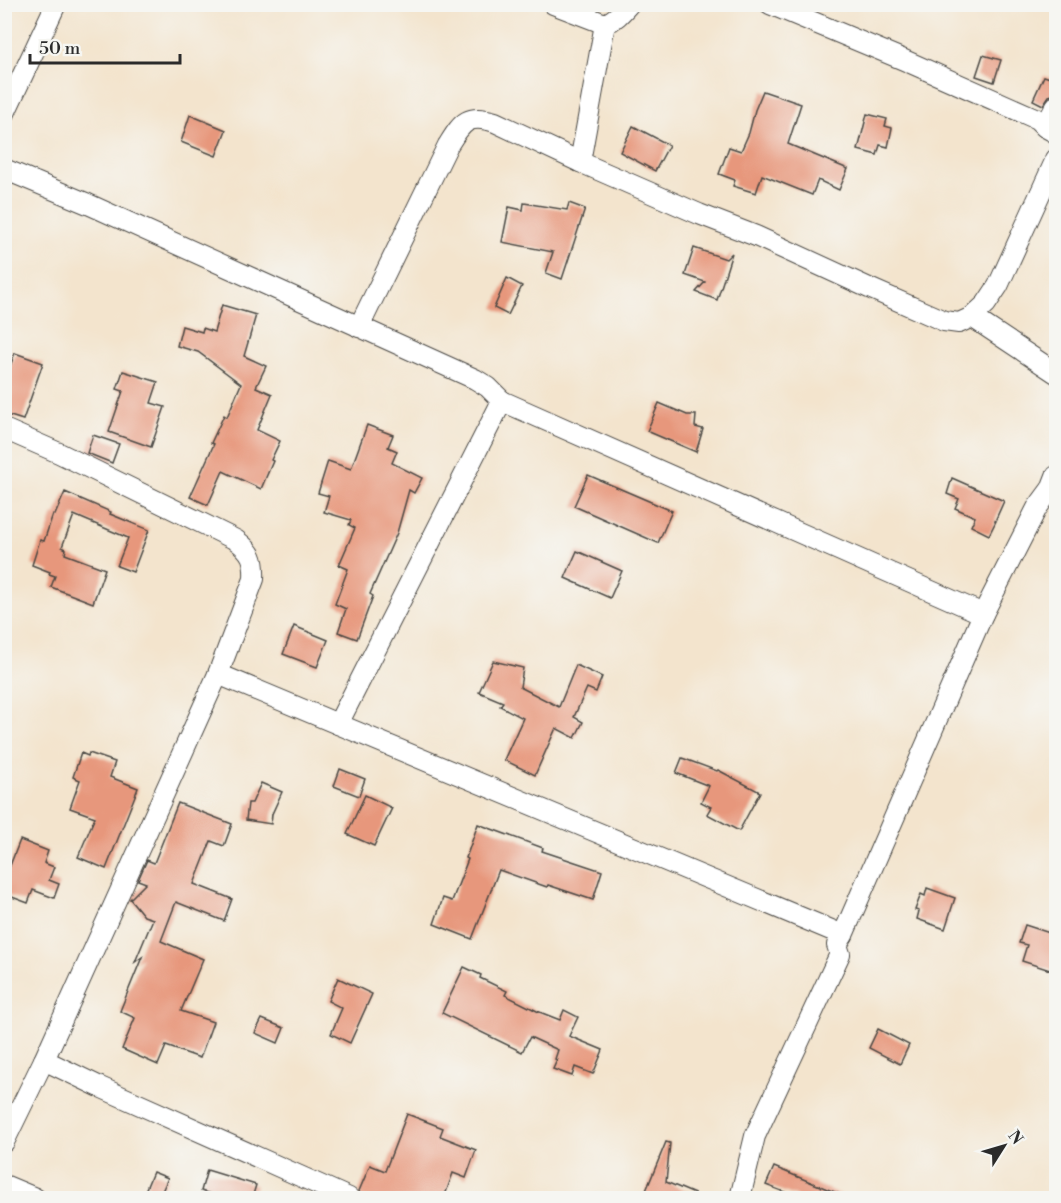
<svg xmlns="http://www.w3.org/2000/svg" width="1061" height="1203" font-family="'Libre Bodoni',serif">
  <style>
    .building { fill: #e7977b }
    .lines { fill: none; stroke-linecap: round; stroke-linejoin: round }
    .minor-casing { stroke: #494743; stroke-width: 22 }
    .minor { stroke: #fff; stroke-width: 20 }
  </style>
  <rect width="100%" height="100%" fill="#f6f6f2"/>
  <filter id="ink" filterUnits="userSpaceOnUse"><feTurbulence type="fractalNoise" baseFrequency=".0167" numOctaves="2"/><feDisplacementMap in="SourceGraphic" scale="12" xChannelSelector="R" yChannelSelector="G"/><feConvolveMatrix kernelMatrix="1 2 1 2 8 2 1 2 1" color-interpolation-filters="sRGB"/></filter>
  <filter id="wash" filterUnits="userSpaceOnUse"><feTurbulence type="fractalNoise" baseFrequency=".008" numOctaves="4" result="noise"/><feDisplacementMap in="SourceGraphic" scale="24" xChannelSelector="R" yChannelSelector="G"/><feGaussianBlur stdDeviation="1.35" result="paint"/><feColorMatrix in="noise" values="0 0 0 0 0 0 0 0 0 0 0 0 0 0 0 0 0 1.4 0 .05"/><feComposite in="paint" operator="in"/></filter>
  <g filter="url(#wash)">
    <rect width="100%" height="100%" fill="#f3e4cd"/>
    <g id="blocks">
      <g class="building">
        <path d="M983 55 1001 60 994 82 976 76Z"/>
        <path d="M1044 76 1056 80V94L1049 96 1043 105 1033 100Z"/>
        <path d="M763 91 801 104 788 144 848 169 839 190 818 180 812 195 762 175 756 193 733 186 735 180 719 174 729 147 741 151 749 133 755 110Z"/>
        <path d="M867 114 887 119 885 126 892 128 888 147 880 145 877 155 858 150Z"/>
        <path d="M190 115 226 130 216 156 181 142Z"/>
        <path d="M633 126 669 145 655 171 620 152Z"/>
        <path d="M524 203 567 210 569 203 585 209 562 279 546 273 553 252 502 242 509 207 523 210Z"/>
        <path d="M694 248 726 259 732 253 717 300 696 292 705 282 685 275Z"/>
        <path d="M507 278 522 286 508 315 494 308Z"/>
        <path d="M222 305 256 315 244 356 266 366 256 387 272 394 257 430 280 441 271 460 273 461 261 489 223 471 208 505 190 497 214 444 211 443 224 415 227 417 241 384 198 352 177 346 182 326 202 332 203 328 214 332Z"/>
        <path d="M15 353 43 363 23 420 4 414V382Z"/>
        <path d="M123 371 158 382 151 403 165 407 151 447 109 432 123 391 117 389Z"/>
        <path d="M659 403 687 415H696L695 427 703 429 696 452 647 431Z"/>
        <path d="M367 425 393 435 388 447 397 451 392 463 422 478 414 493 409 490 397 533 370 594 373 596 357 639 338 632 346 609 335 604 348 569 339 565 355 528 349 525 351 520 324 512 329 496 318 493 328 461 351 469Z"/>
        <path d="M93 435 119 444 112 463 87 453Z"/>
        <path d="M588 475 672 511 658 543 574 506Z"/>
        <path d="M952 478 1004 501 995 521H996L989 535 971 526 975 517 955 508 959 499 947 494Z"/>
        <path d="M65 492 111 512 110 514 149 530 133 572 117 566 128 538 74 515 62 547 66 549 65 554 105 569 93 603 51 587 55 576 49 574 50 572 32 565 40 540 44 541 53 514 55 515Z"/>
        <path d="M577 551 622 571 610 598 565 578Z"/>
        <path d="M294 626 328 640 317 667 283 654Z"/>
        <path d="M493 661 523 668 520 687 559 707 576 665 602 677 596 692 587 688 574 717 583 722 575 738 556 728 535 775 504 760 523 718 500 706 503 702 479 692Z"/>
        <path d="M81 753 88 756 89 753 115 762 110 777 138 788 106 869 78 857 95 817 70 808 80 780 73 777Z"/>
        <path d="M682 758 717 771 718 770 760 792 739 831 707 814 711 807 701 802 709 786 676 773Z"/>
        <path d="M340 769 365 779 359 796 334 786Z"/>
        <path d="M261 783 282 792 272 814 271 824 246 820 248 803H252Z"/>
        <path d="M365 795 392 808 374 846 347 834Z"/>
        <path d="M178 803 232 824 224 846 211 841 194 884 232 899 224 921 176 902 161 941 203 959 181 1011 213 1022 200 1058 166 1046 158 1065 122 1049 135 1018 120 1011 142 957 135 962 153 919 144 916 130 899 146 883 138 880 147 860 154 863Z"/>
        <path d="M478 824 543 848 542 851 602 871 593 900 548 885 547 887 499 870 472 939 434 924 443 898 452 901 468 859 466 858Z"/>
        <path d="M20 840 48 851 44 863 54 867 49 880 59 884 54 898 33 890 28 903 4 894V881Z"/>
        <path d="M927 888 955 898 945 929 917 919 919 911 915 910 921 894 925 896Z"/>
        <path d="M1025 925 1056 935V972L1022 961 1027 945 1019 943Z"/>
        <path d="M464 967 481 975 480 978 507 991 505 995 537 1011 560 1020 564 1010 578 1017 569 1036 603 1050 593 1074 575 1067 572 1076 553 1069 557 1060 555 1059 558 1050 530 1037 522 1052 442 1013Z"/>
        <path d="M338 978 372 994 350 1043 331 1034 342 1008 328 1001Z"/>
        <path d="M262 1019 284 1028 278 1043 255 1033Z"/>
        <path d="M878 1029 909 1045 900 1064 869 1048Z"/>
        <path d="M407 1114 443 1128 440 1136 476 1150 466 1178 453 1173 444 1198H361L359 1191 370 1165 385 1171Z"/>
        <path d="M666 1142 670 1143 666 1182 704 1198H643Z"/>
        <path d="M774 1167 849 1198H800L766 1185Z"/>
        <path d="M207 1170 256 1185 252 1198H216L217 1196 201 1191Z"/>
        <path d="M153 1172 168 1178 159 1198H142Z"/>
      </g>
    </g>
  </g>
  <g filter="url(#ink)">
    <use href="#blocks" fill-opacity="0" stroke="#494743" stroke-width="1.5"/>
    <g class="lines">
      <g class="minor-casing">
        <g id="minor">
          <path d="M553 4 605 24C615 20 621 13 629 4"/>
          <path d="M770 4 904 60 1037 119 1045 127 1056 133"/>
          <path d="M4 115 56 4"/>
          <path d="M1045 127 1056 106"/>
          <path d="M580 162 605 24"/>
          <path d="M4 169 88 204 475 379 488 387 502 401 338 724"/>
          <path d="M972 317 1056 373"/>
          <path d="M359 327 448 145C462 123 467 113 495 122L580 162 699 214 756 236 869 288 944 321 959 323 972 317 986 304 998 286 1056 159"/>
          <path d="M502 401 983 614 843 935"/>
          <path d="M4 429 59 453 236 540C252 552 255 559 254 579L218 674 44 1060 4 1142"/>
          <path d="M983 614 1037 508 1051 489 1056 476"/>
          <path d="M218 674 843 935 837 945 840 954 755 1136 740 1198"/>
          <path d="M44 1060 100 1087 349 1198"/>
          <path d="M4 1185 35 1198"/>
        </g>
      </g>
      <use href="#minor" class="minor"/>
    </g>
  </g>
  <rect width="1061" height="1203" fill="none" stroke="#f6f6f2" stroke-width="24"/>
  <g transform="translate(1004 1146) rotate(53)" stroke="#f6f6f2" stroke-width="4.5" paint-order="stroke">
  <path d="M0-4.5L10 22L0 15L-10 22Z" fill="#2b2b2b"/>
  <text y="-9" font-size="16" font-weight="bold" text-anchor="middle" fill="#2b2b2b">N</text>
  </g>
  <path d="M30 54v9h150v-9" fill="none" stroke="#2b2b2b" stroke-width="3"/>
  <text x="39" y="54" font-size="18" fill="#2b2b2b" stroke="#f6f6f2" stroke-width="4.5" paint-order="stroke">50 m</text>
</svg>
